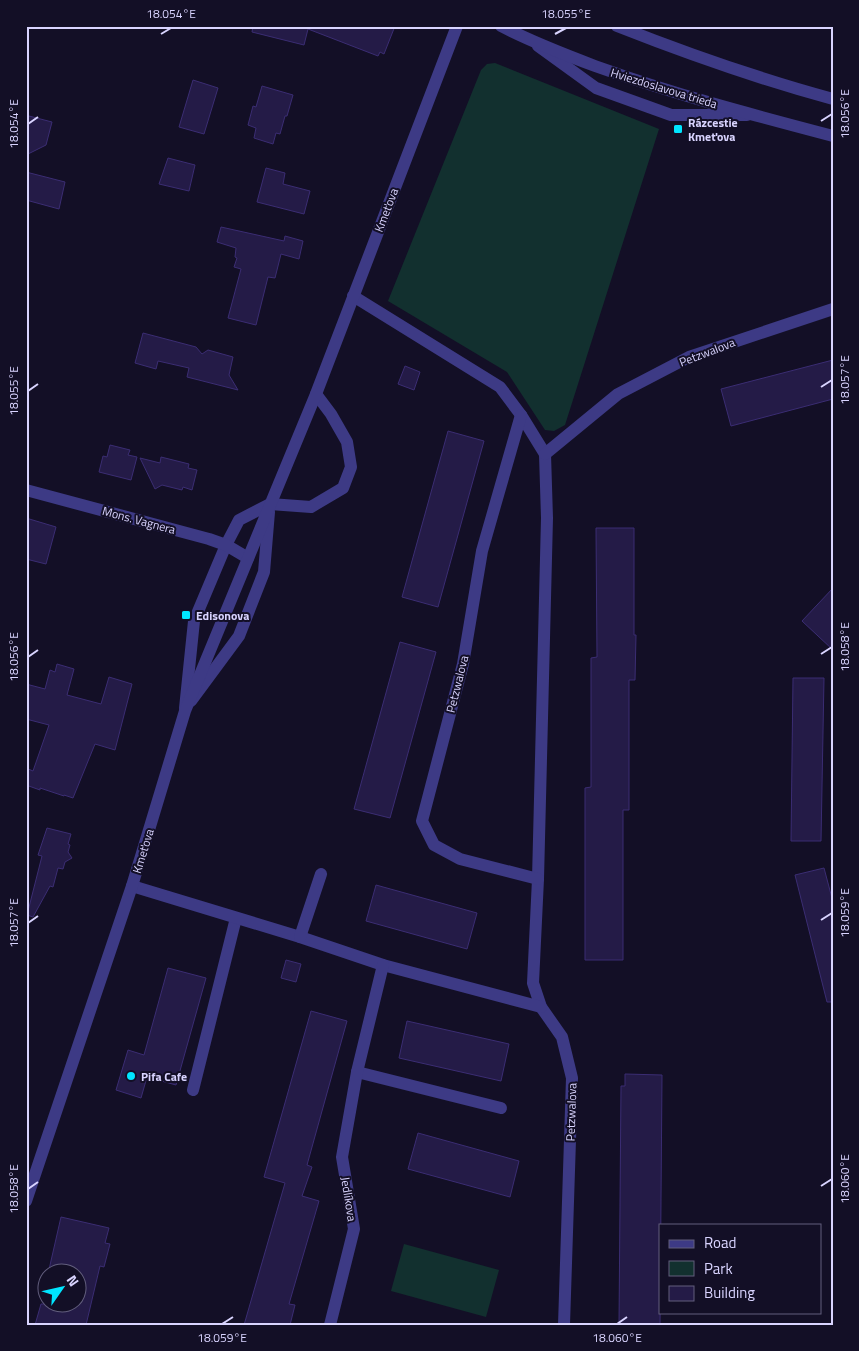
<svg xmlns="http://www.w3.org/2000/svg" width="859" height="1351" font-family="'Titillium Web',sans-serif">
  <style>
    .green { fill: #12302f }
    .building { fill: #241b47; stroke: #3b2d73 }
    .lines { fill: none; stroke-linecap: round; stroke-linejoin: round }
    .service { stroke: #3d3a85; stroke-width: 12 }
    .minor { stroke: #3d3a85; stroke-width: 12 }
    .tertiary { stroke: #3d3a85; stroke-width: 12 }
    .ticks { fill: none; stroke: #d9d4ff; stroke-width: 2 }
    .poi-dot { fill: #00e5ff; stroke: #130f26; stroke-width: 2 }
    .labels { text-anchor: middle; dominant-baseline: central; stroke-width: 4; stroke-linejoin: round; paint-order: stroke }
    .street-label { font-size: 12px; fill: #d9d4ff; stroke: #130f26 }
    .poi-label { font-size: 12px; font-weight: bold; fill: #d9d4ff; stroke: #130f26; text-anchor: start }
    .neatline { fill: none; stroke: #d9d4ff; stroke-width: 2 }
    .ticks-label { font-size: 12px; text-anchor: middle; fill: #d9d4ff }
  </style>
  <rect width="100%" height="100%" fill="#130f26"/>
  <g class="green">
    <path d="M495 63 659 129 565 425 554 431 545 430 507 372 388 301 481 70 487 64Z"/>
    <path d="M404 1244 499 1270 486 1317 391 1291Z"/>
  </g>
  <g class="building">
    <path d="M253 26H395L384 54 380 52 378 56 308 29 304 45 252 32Z"/>
    <path d="M193 80 218 88 204 134 179 127Z"/>
    <path d="M262 86 293 95 287 116H285L280 134 276 133 273 144 254 138 256 128 248 125 253 106 256 107Z"/>
    <path d="M29 116 52 122 46 145 26 155V126Z"/>
    <path d="M168 158 195 165 189 191 159 184Z"/>
    <path d="M266 168 285 173 283 184 310 191 304 214 257 202Z"/>
    <path d="M26 172 65 182 59 209 26 200Z"/>
    <path d="M221 227 284 241 285 236 303 241 299 259 281 254 275 278 268 277 256 325 228 318 241 269 234 267 237 258 235 257 236 248 217 242Z"/>
    <path d="M143 333 196 347 202 354 208 350 233 357 229 375 238 390 187 377 189 368 158 361 156 369 135 363Z"/>
    <path d="M833 360V399L731 426 721 389Z"/>
    <path d="M405 366 420 372 414 390 398 384Z"/>
    <path d="M448 431 484 441 438 607 402 597Z"/>
    <path d="M110 445 130 450 128 455 137 457 131 480 99 472 103 456 107 457Z"/>
    <path d="M161 457 189 464 188 468 197 470 192 490 183 487 182 490 162 485 155 489 140 458 160 463Z"/>
    <path d="M26 518 56 527 46 564 26 559Z"/>
    <path d="M596 528H634V635H636L635 680H629V810H623V960H585V788L591 787V658L597 657Z"/>
    <path d="M833 588V650L802 621Z"/>
    <path d="M400 642 436 652 390 818 354 809Z"/>
    <path d="M57 664 74 669 67 695 101 704 109 677 132 684 115 750 95 744 73 798 64 795V796L40 788V790L26 785V768L33 771 49 725 26 719V684L45 689 50 670 55 672Z"/>
    <path d="M793 678H824L821 841H791Z"/>
    <path d="M47 828 71 834 68 844 70 845 68 852 72 858 65 862 63 869 58 868 53 887 50 886 33 917 27 915 42 856 38 855Z"/>
    <path d="M824 868 833 902V1002H827L795 875Z"/>
    <path d="M376 885 477 913 467 949 366 921Z"/>
    <path d="M286 960 301 964 296 982 281 978Z"/>
    <path d="M168 968 206 978 176 1085 147 1077 141 1098 116 1090 128 1050 144 1055Z"/>
    <path d="M311 1011 347 1021 307 1165 312 1167 302 1196 319 1201 289 1304 295 1305 290 1325H244L285 1183 264 1177Z"/>
    <path d="M407 1021 509 1044 501 1081 399 1058Z"/>
    <path d="M625 1074 662 1075 660 1325H619L621 1086H625Z"/>
    <path d="M418 1133 519 1161 510 1197 408 1169Z"/>
    <path d="M61 1217 109 1228 105 1243 110 1244 104 1267 100 1266 86 1325H35L41 1304H78V1274H48Z"/>
  </g>
  <g class="lines">
    <g class="service">
      <path d="M538 46 596 88 671 115H747"/>
      <path d="M270 504 311 507 343 488 351 467 347 442 331 414 316 394"/>
      <path d="M191 701 239 636 264 572 269 512"/>
      <path d="M185 708 194 621 226 545 239 520 270 504"/>
      <path d="M193 1090 236 918"/>
    </g>
    <g class="minor">
      <path d="M353 296 500 387 521 415 545 454 547 518 538 879 533 983 541 1007 562 1037 572 1078 564 1325"/>
      <path d="M521 415 482 551 463 664 422 821 434 845 460 859 538 879"/>
      <path d="M545 454 618 394 689 357 833 309"/>
      <path d="M26 490 209 539 226 545 248 558"/>
      <path d="M132 886 300 937 383 965 541 1007"/>
      <path d="M300 937 321 874"/>
      <path d="M357 1072 501 1108"/>
      <path d="M330 1325 354 1229 342 1157 357 1072 383 965"/>
    </g>
    <g class="tertiary">
      <path d="M501 26C532 42 563 54 595 66 673 94 753 115 833 136"/>
      <path d="M617 26C688 54 759 79 833 99"/>
      <path d="M26 1201 132 886 185 711 316 394 457 26"/>
    </g>
  </g>
  <path class="ticks" d="M161 34 171 28M555 34 566 28M821 121 832 114M28 124 38 117M821 387 832 380M28 391 38 384M821 654 832 647M28 657 38 650M821 920 832 913M28 923 38 916M821 1186 832 1179M28 1189 38 1182M222 1324 233 1317M617 1324 627 1317"/>
  <g class="poi-dot">
    <rect x="673" y="124" width="10" height="10" rx="2.5"/>
    <rect x="181" y="610" width="10" height="10" rx="2.5"/>
    <circle cx="131" cy="1076" r="5"/>
  </g>
  <g class="labels">
    <g class="street-label">
      <text transform="translate(664 88) rotate(17)">Hviezdoslavova trieda</text>
      <text transform="translate(386 210) rotate(-69)">Kmeťova</text>
      <text transform="translate(707 352) rotate(-21)">Petzwalova</text>
      <text transform="translate(139 520) rotate(15)">Mons. Vagnera</text>
      <text transform="translate(457 684) rotate(-76)">Petzwalova</text>
      <text transform="translate(143 851) rotate(-73)">Kmeťova</text>
      <text transform="translate(571 1112) rotate(-88)">Petzwalova</text>
      <text transform="translate(349 1199) rotate(81)">Jedlíkova</text>
    </g>
    <g class="poi-label">
      <text x="688" y="122">Rázcestie<tspan x="688" dy="14">Kmeťova</tspan></text>
      <text x="196" y="615">Edisonova</text>
      <text x="141" y="1076">Pifa Cafe</text>
    </g>
  </g>
  <rect width="859" height="1351" fill="none" stroke="#130f26" stroke-width="55"/>
  <rect x="659" y="1224" width="162" height="90" fill="#130f26" stroke="#625e7d"/>
  <rect x="669" y="1240" width="25" height="8" fill="#3d3a85" stroke="#625e7d"/>
  <text x="704" y="1248" font-size="15" fill="#d9d4ff">Road</text>
  <rect x="669" y="1261" width="25" height="15" fill="#12302f" stroke="#625e7d"/>
  <text x="704" y="1274" font-size="15" fill="#d9d4ff">Park</text>
  <rect x="669" y="1286" width="25" height="15" fill="#241b47" stroke="#625e7d"/>
  <text x="704" y="1298" font-size="15" fill="#d9d4ff">Building</text>
  <g transform="translate(62 1288) rotate(56)"><circle r="24" fill="#130f26" stroke="#625e7d"/>
  <path d="M0-4L9 19L0 12L-9 19Z" fill="#00e5ff"/>
  <text y="-8" font-size="14" font-weight="bold" text-anchor="middle" fill="#d9d4ff">N</text>
  </g>
  <rect x="28" y="28" width="804" height="1296" class="neatline"/>
  <g class="ticks-label">
    <text x="171" y="18">18.054°E</text>
    <text x="566" y="18">18.055°E</text>
    <text transform="translate(845 114) rotate(-90)" y="4">18.056°E</text>
    <text transform="translate(14 124) rotate(-90)" y="4">18.054°E</text>
    <text transform="translate(845 380) rotate(-90)" y="4">18.057°E</text>
    <text transform="translate(14 391) rotate(-90)" y="4">18.055°E</text>
    <text transform="translate(845 647) rotate(-90)" y="4">18.058°E</text>
    <text transform="translate(14 657) rotate(-90)" y="4">18.056°E</text>
    <text transform="translate(845 913) rotate(-90)" y="4">18.059°E</text>
    <text transform="translate(14 923) rotate(-90)" y="4">18.057°E</text>
    <text transform="translate(845 1179) rotate(-90)" y="4">18.060°E</text>
    <text transform="translate(14 1189) rotate(-90)" y="4">18.058°E</text>
    <text x="222" y="1342">18.059°E</text>
    <text x="617" y="1342">18.060°E</text>
  </g>
</svg>
